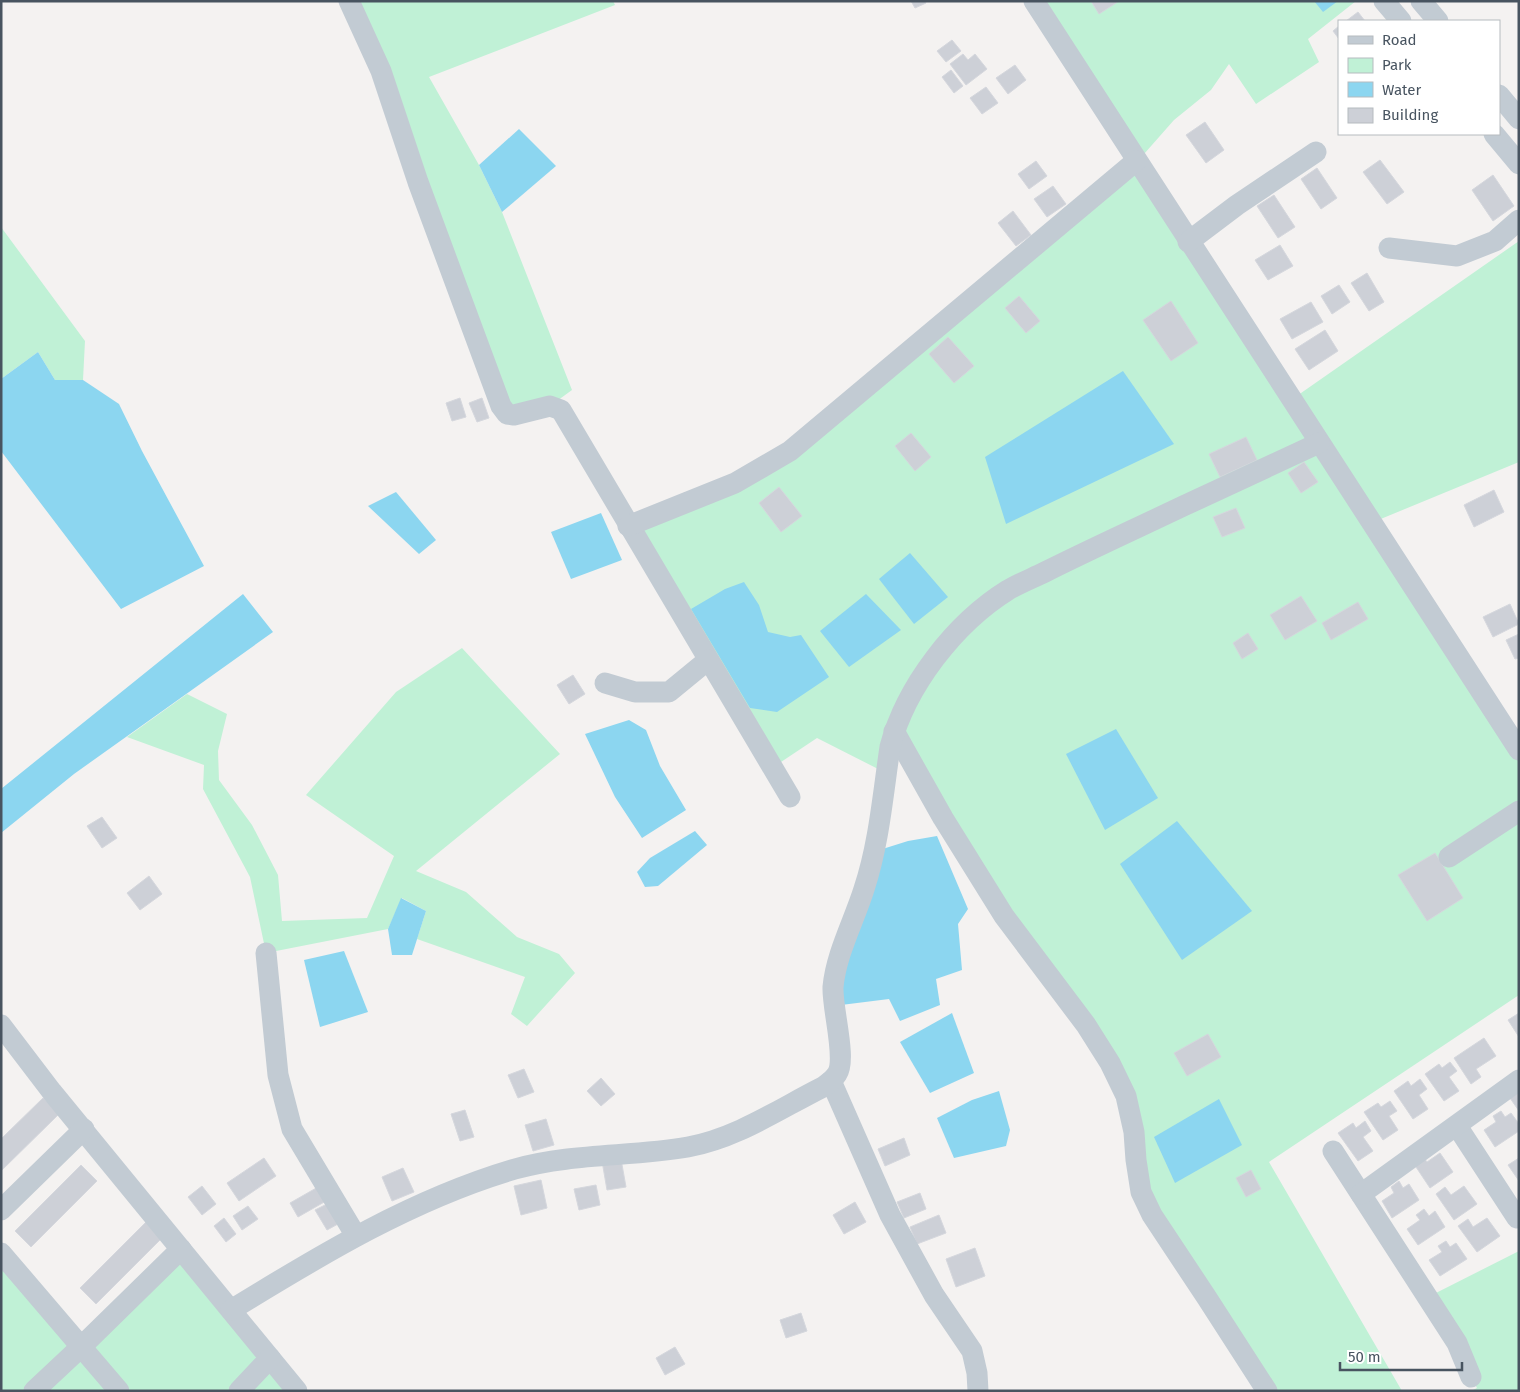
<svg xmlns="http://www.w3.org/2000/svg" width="1520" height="1392" font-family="'Fira Sans',sans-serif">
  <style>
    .green { fill: #c0f1d6 }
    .water { fill: #8cd6f0 }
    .building { fill: #cdd0d7; stroke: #d5d7dd }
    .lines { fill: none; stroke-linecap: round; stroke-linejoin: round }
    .minor { stroke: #c2cbd3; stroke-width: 21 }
  </style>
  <rect width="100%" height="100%" fill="#f4f2f1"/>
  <g class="green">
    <path d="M349 1H613L615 5 429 77 479 165 502 212 572 390 550 406 514 415Z"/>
    <path d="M1034 1H1356L1308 39 1319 62 1256 104 1229 64 1211 90 1174 120 1137 162 1291 400 1519 241V462L1371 523 1519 750V995L1269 1162 1402 1391H1267L1152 1215 1126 1096 895 731 886 773 817 738 772 768 628 526 735 483 1136 162Z"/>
    <path d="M1 227 85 341 83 380H55L38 352 1 379Z"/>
    <path d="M462 648 560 754 416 871 466 892 517 937 559 954 575 973 527 1026 511 1014 525 977 417 939 426 911 402 898 388 929 266 953 250 877 203 789 204 765 127 737 187 694 227 714 218 751 219 780 252 825 278 875 282 921 367 918 394 856 306 795 396 692Z"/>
    <path d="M181 1249 297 1391H1V1253L82 1346Z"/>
    <path d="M1519 1251V1391H1471L1477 1388 1428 1297Z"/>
  </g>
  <g class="water">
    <path d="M1314 1H1338L1323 12Z"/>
    <path d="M519 129 556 166 502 212 479 165Z"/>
    <path d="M38 352 55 380H83L119 404 142 451 204 566 121 609 1 451V379Z"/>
    <path d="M1123 371 1174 444 1006 524 985 457Z"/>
    <path d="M396 492 436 540 419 554 368 506Z"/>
    <path d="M601 513 622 560 571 579 551 532Z"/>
    <path d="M910 553 948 597 914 624 879 579Z"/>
    <path d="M744 582 759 605 768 632 790 637 801 635 829 677 777 712 750 708 691 609 725 589Z"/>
    <path d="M243 594 273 632 74 774 1 833V789Z"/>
    <path d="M866 594 901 630 849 667 820 631Z"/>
    <path d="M629 720 646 730 660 766 686 810 642 838 615 797 585 734Z"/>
    <path d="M1116 729 1158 798 1105 830 1066 754Z"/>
    <path d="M1177 821 1252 911 1182 960 1120 864Z"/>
    <path d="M695 831 707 845 658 886 645 887 637 872 650 858Z"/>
    <path d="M937 836 968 909 958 924 962 970 936 979 940 1005 900 1021 889 999 833 1006 873 852 908 841Z"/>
    <path d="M401 898 426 911 412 955H392L388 929Z"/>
    <path d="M344 951 368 1012 320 1027 304 960Z"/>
    <path d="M952 1013 974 1073 930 1093 900 1042Z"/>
    <path d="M999 1091 1010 1130 1006 1146 954 1158 937 1118 972 1100Z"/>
    <path d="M1219 1099 1242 1145 1175 1183 1154 1137Z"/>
  </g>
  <g class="building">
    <path d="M911 1H925L926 3 915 8Z"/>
    <path d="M1091 1H1119L1099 14Z"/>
    <path d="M1358 12 1365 21H1346Z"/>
    <path d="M1339 26V39L1333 31Z"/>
    <path d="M952 40 961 51 946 62 937 51Z"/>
    <path d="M963 54 968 60 975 54 987 69 966 85 950 64Z"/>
    <path d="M1015 65 1026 80 1008 94 996 78Z"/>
    <path d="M951 70 963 86 954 93 942 77Z"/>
    <path d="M986 87 998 103 982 114 970 98Z"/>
    <path d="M1205 122 1224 150 1206 163 1186 135Z"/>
    <path d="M1380 160 1404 192 1387 204 1363 172Z"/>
    <path d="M1036 161 1047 176 1029 189 1018 174Z"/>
    <path d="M1317 168 1337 198 1321 209 1301 179Z"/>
    <path d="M1493 175 1514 206 1493 221 1472 190Z"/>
    <path d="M1053 186 1066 204 1047 217 1034 199Z"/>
    <path d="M1274 195 1295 227 1278 238 1257 206Z"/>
    <path d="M1013 211 1031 235 1016 246 998 223Z"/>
    <path d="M1280 245 1293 266 1268 280 1255 260Z"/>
    <path d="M1367 273 1384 302 1369 311 1351 283Z"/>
    <path d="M1339 285 1350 302 1332 314 1321 296Z"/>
    <path d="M1019 296 1040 321 1026 333 1005 308Z"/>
    <path d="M1171 301 1198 343 1171 361 1143 320Z"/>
    <path d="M1311 302 1323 322 1292 339 1280 319Z"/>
    <path d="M1325 330 1338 351 1309 370 1295 349Z"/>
    <path d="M948 337 974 366 954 383 929 354Z"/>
    <path d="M460 398 466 417 452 421 446 403Z"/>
    <path d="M482 398 489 418 477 422 469 403Z"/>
    <path d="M911 433 931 457 915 471 895 446Z"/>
    <path d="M1246 437 1257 460 1220 477 1209 454Z"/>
    <path d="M1304 462 1318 482 1301 493 1288 473Z"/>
    <path d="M779 487 802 516 781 532 759 503Z"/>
    <path d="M1494 490 1504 512 1474 527 1464 505Z"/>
    <path d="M1236 508 1245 528 1222 537 1213 517Z"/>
    <path d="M1301 596 1317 621 1285 640 1270 615Z"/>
    <path d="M1358 602 1368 619 1331 640 1322 623Z"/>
    <path d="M1510 604 1519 624 1493 637 1483 617Z"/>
    <path d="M1248 633 1258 649 1242 659 1233 643Z"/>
    <path d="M1519 634V658L1515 659 1506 640Z"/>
    <path d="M573 675 585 694 569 704 557 685Z"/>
    <path d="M102 817 117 838 102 848 87 826Z"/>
    <path d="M1435 853 1463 898 1427 921 1398 875Z"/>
    <path d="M149 876 162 894 140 910 127 893Z"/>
    <path d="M1519 1013V1037L1508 1020Z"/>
    <path d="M1208 1034 1221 1057 1187 1076 1174 1053Z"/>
    <path d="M1484 1038 1496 1056 1476 1069 1481 1077 1471 1084 1454 1058Z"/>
    <path d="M1450 1062 1457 1071 1449 1077 1459 1091 1444 1101 1425 1074 1439 1064 1442 1068Z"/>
    <path d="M524 1069 534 1092 518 1098 508 1075Z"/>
    <path d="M601 1078 615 1094 601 1106 587 1091Z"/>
    <path d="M1420 1079 1427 1089 1419 1095 1428 1109 1413 1119 1394 1091 1408 1081 1411 1086Z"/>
    <path d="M1519 1092V1111L1510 1098Z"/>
    <path d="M43 1098 59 1114 1 1171V1139Z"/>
    <path d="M1390 1101 1397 1111 1389 1116 1398 1130 1383 1140 1364 1112 1378 1103 1381 1107Z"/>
    <path d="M465 1110 474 1137 460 1141 451 1114Z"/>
    <path d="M1501 1111 1505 1117 1511 1113 1519 1124V1131L1495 1147 1484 1130 1496 1122 1493 1116Z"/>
    <path d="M546 1119 554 1145 533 1151 525 1125Z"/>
    <path d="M1365 1121 1371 1131 1363 1137 1373 1151 1358 1161 1338 1133 1353 1123 1356 1128Z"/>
    <path d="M904 1138 910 1155 885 1166 878 1149Z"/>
    <path d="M1440 1153 1453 1172 1430 1188 1412 1161 1421 1154 1427 1162Z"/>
    <path d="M264 1158 276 1176 239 1201 227 1183Z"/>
    <path d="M1519 1158V1181L1508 1165Z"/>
    <path d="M621 1159 626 1187 607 1190 602 1161Z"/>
    <path d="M81 1165 97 1181 31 1247 15 1231Z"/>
    <path d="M403 1168 414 1192 392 1201 382 1177Z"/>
    <path d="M1251 1170 1261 1189 1246 1197 1236 1178Z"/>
    <path d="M541 1180 547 1208 521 1215 514 1186Z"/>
    <path d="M1399 1181 1403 1188 1409 1184 1419 1200 1392 1218 1382 1201 1394 1193 1391 1187Z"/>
    <path d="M596 1185 600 1205 579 1210 574 1189Z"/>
    <path d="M202 1186 216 1204 202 1215 188 1197Z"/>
    <path d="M1464 1186 1477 1204 1454 1220 1436 1194 1445 1187 1451 1195Z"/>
    <path d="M318 1187 326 1201 298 1217 290 1203Z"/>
    <path d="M920 1193 926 1209 904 1218 897 1202Z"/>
    <path d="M855 1202 866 1222 844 1234 833 1215Z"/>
    <path d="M327 1204 338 1224 327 1230 315 1210Z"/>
    <path d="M248 1206 258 1219 242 1230 233 1216Z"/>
    <path d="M1424 1209 1429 1216 1435 1211 1445 1227 1418 1245 1407 1229 1420 1220 1416 1215Z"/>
    <path d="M939 1215 946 1233 917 1244 910 1227Z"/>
    <path d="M224 1218 236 1234 226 1242 214 1226Z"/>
    <path d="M1487 1218 1500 1236 1477 1252 1458 1226 1468 1219 1473 1227Z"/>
    <path d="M146 1222 162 1238 96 1304 80 1288Z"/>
    <path d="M1446 1241 1450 1247 1456 1243 1467 1259 1440 1276 1429 1260 1442 1252 1438 1246Z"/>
    <path d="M975 1248 985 1276 956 1287 946 1259Z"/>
    <path d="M801 1313 807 1331 786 1338 780 1320Z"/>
    <path d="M675 1347 685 1364 665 1375 656 1358Z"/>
  </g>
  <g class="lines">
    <g class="minor">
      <path d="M349 1 381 71 418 182 501 406 507 414 514 415 550 406 561 410 790 797"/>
      <path d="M1034 1 1519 750"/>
      <path d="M1384 1 1401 21"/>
      <path d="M1421 1 1438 21"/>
      <path d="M1499 95 1519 119"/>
      <path d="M1494 134 1519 164"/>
      <path d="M1188 242 1237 205 1316 152"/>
      <path d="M1389 248 1457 256 1495 241 1519 220"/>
      <path d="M628 526 735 483 790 451 1136 161"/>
      <path d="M605 683 635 692H669L708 660"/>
      <path d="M894 731 943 818 1004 916 1086 1025 1110 1063 1126 1096 1134 1132 1136 1160 1141 1192 1152 1215 1207 1298 1267 1391"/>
      <path d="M1449 857 1519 811"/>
      <path d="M266 953 278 1075 292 1129 356 1236"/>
      <path d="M1 1025 52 1092 297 1391"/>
      <path d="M831 1081 890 1215 934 1295 972 1351 977 1373 978 1391"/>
      <path d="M1457 1126 1517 1218"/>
      <path d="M1333 1151 1457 1343 1471 1377"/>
      <path d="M1361 1194 1519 1080"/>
      <path d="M1 1210 84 1129"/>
      <path d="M1 1253 119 1391"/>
      <path d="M231 1310C322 1254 413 1199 515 1169 572 1153 631 1157 688 1147 737 1138 779 1109 823 1087 828 1083 833 1080 837 1074 847 1059 832 1009 833 987 836 954 854 921 864 889 879 844 883 794 890 747 906 686 955 623 1008 590 1020 583 1033 578 1045 572 1077 556 1109 541 1141 526 1200 498 1259 471 1319 443"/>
      <path d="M34 1391 82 1346 181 1249"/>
      <path d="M239 1391 270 1358"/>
    </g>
  </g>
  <rect width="1520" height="1392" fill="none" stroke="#485460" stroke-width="5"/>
  <rect x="1338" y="20" width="162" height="115" fill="#ffffff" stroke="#b6bbbf"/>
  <rect x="1348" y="36" width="25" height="8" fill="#c2cbd3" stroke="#b6bbbf"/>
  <text x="1382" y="45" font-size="15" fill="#485460">Road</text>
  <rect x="1348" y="58" width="25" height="15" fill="#c0f1d6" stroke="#b6bbbf"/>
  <text x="1382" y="70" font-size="15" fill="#485460">Park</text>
  <rect x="1348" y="82" width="25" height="15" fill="#8cd6f0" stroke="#b6bbbf"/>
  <text x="1382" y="95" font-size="15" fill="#485460">Water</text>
  <rect x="1348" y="108" width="25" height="15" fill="#cdd0d7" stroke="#b6bbbf"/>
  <text x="1382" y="120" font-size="15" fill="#485460">Building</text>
  <path d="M1340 1362v8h122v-8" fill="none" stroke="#485460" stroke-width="2.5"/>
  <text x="1348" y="1362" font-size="15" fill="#485460" stroke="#ffffff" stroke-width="4" paint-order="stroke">50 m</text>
</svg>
